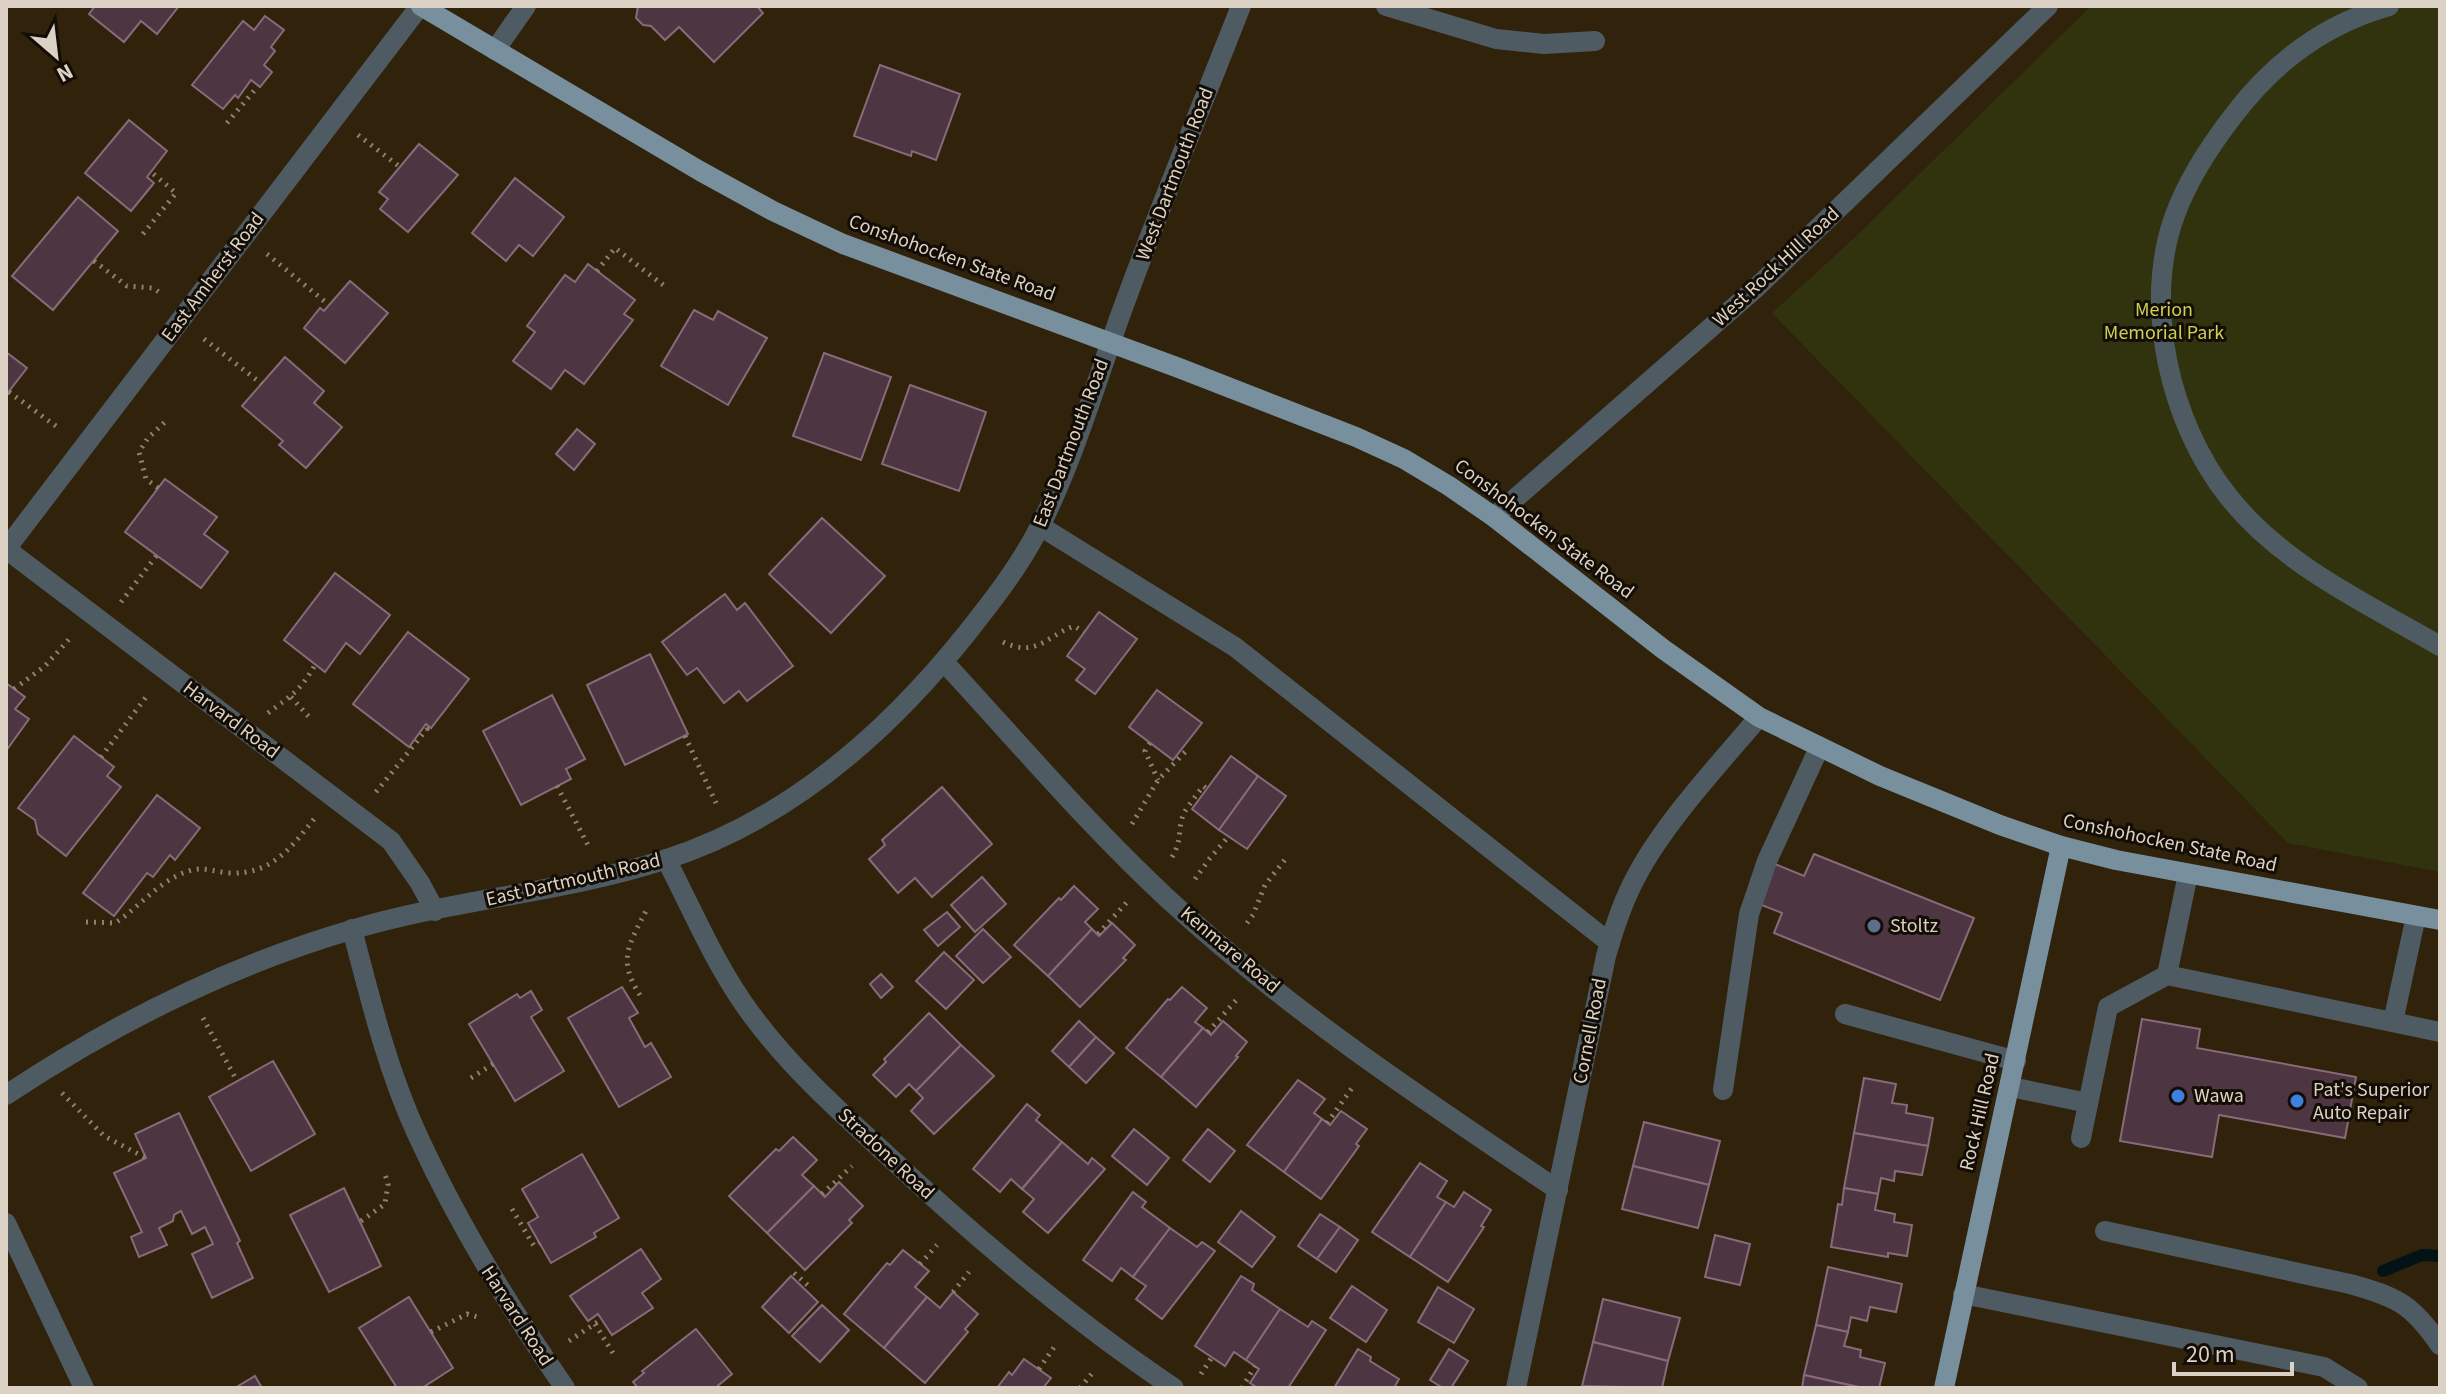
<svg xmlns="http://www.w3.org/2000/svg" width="2446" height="1394" font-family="'Source Sans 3',sans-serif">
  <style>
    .green { fill: #31330f }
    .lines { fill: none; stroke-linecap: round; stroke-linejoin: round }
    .stream { stroke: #031216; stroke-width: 12 }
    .building { fill: #4e3542; stroke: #876b7a; stroke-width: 2 }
    .path { stroke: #8d8270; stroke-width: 5; stroke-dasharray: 2 6; stroke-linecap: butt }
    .minor { stroke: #4f5b62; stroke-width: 20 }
    .major { stroke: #78909e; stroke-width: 20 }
    .service-dot { fill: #5c6f8a; stroke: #130d05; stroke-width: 3 }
    .shop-dot { fill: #3f7fe0; stroke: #130d05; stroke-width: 3 }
    .labels { text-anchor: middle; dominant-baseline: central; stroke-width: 6; stroke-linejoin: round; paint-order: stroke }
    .street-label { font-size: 20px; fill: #dbd2c5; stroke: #130d05 }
    .park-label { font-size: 20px; fill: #c9d052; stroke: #130d05 }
    .poi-label { font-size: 20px; fill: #dbd2c5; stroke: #130d05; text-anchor: start }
  </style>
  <rect width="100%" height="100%" fill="#30220b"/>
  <path class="green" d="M2091 6H2440V872L2288 843 1772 313 1851 241Z"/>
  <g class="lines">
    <path class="stream" d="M2383 1271 2422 1255 2440 1256"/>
  </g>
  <g class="building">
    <path d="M95 6H179L157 34 141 21 124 42 89 14Z"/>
    <path d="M638 6H757L763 13 714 62 679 27 665 40 651 26 643 25 636 18Z"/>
    <path d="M265 16 284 30 271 47 275 51 264 65 272 72 260 87 251 80 238 98 235 95 223 109 192 85 243 21 254 30Z"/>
    <path d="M880 65 960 94 936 160 912 151 911 156 854 136Z"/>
    <path d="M129 120 167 151 147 177 154 183 131 211 85 173Z"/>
    <path d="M419 144 458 175 408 232 380 209 388 199 379 192Z"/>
    <path d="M515 178 564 217 533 256 519 245 506 261 472 233Z"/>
    <path d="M78 197 118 231 53 310 12 276Z"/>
    <path d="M588 264 635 300 624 314 633 320 584 384 565 370 551 389 513 361 535 332 527 326 565 275 575 282Z"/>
    <path d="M350 281 388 313 345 363 304 328 320 308 324 311Z"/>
    <path d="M694 310 713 320 718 311 767 338 728 405 661 366Z"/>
    <path d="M6 352 27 368 6 395Z"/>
    <path d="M824 353 891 377 861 460 793 436Z"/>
    <path d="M285 357 324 391 314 403 342 427 306 468 279 445 283 441 242 406Z"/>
    <path d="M910 385 986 412 959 491 882 464Z"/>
    <path d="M577 429 595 444 574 470 556 454Z"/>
    <path d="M165 479 217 517 204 534 228 552 201 588 125 532Z"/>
    <path d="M822 518 885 576 831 633 769 574Z"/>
    <path d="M335 573 390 615 360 654 346 643 325 672 284 640Z"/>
    <path d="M725 594 737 610 745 603 793 666 747 701 739 691 724 703 697 668 687 675 662 642Z"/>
    <path d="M1099 612 1137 639 1095 694 1076 680 1085 669 1067 656Z"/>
    <path d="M408 632 469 679 431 728 426 724 409 747 353 704Z"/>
    <path d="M650 654 688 734 625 765 587 685Z"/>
    <path d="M6 683 25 697 15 709 29 719 6 751Z"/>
    <path d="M1157 690 1202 723 1173 760 1129 727Z"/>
    <path d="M552 695 585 759 566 769 571 779 521 805 483 731Z"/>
    <path d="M74 736 114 767 107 776 121 787 66 856 38 834 35 820 18 808Z"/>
    <path d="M1231 756 1258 776 1219 830 1192 809Z"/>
    <path d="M1258 776 1286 796 1247 849 1219 830Z"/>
    <path d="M942 787 992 844 932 897 915 878 898 893 869 859 885 845 882 840Z"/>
    <path d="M157 795 200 828 175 860 170 855 153 877 147 873 114 916 83 893Z"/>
    <path d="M1814 854 1974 918 1940 1000 1774 933 1782 913 1759 904 1775 864 1804 876Z"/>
    <path d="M982 877 1006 904 975 932 951 905Z"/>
    <path d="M1074 886 1098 909 1085 922 1092 929 1048 976 1014 945 1059 898 1061 900Z"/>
    <path d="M947 912 960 927 938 946 924 930Z"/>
    <path d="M1112 923 1135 945 1123 958 1126 960 1080 1007 1048 976 1092 929 1099 936Z"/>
    <path d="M983 929 1011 957 983 983 956 956Z"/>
    <path d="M944 952 974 980 946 1009 916 981Z"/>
    <path d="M881 974 893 987 881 998 870 984Z"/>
    <path d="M622 987 638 1013 629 1018 645 1047 651 1043 671 1077 619 1107 568 1018Z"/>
    <path d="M1182 987 1207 1008 1195 1022 1203 1028 1161 1077 1126 1048 1168 999 1170 1000Z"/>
    <path d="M531 991 542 1010 531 1017 564 1071 515 1101 469 1024 517 994 520 998Z"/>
    <path d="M929 1013 961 1045 916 1091 909 1084 896 1097 873 1075 886 1062 884 1059Z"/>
    <path d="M2142 1019 2200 1029 2197 1048 2356 1077 2345 1138 2219 1115 2212 1157 2120 1141Z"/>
    <path d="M1079 1021 1096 1037 1069 1067 1052 1051Z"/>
    <path d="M1223 1021 1247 1042 1236 1056 1238 1057 1196 1107 1161 1077 1203 1028 1211 1035Z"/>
    <path d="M1096 1037 1114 1053 1086 1083 1069 1067Z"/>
    <path d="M961 1045 994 1076 934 1134 911 1111 923 1098 916 1091Z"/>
    <path d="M273 1061 315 1134 251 1171 209 1097Z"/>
    <path d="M1864 1078 1896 1084 1892 1103 1907 1105 1906 1113 1933 1118 1928 1146 1854 1133Z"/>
    <path d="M1298 1080 1325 1099 1314 1113 1322 1119 1284 1172 1247 1145Z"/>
    <path d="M1027 1104 1040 1115 1036 1120 1062 1142 1022 1189 1011 1179 1000 1192 973 1169Z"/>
    <path d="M1341 1111 1367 1129 1356 1144 1359 1146 1321 1199 1284 1172 1322 1119 1330 1125Z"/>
    <path d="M179 1113 240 1241 237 1243 253 1278 212 1298 192 1254 213 1244 205 1227 192 1234 181 1211 174 1215 173 1221 159 1228 167 1245 139 1257 131 1237 142 1232 114 1173 146 1158 135 1134Z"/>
    <path d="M1644 1122 1720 1141 1709 1185 1633 1166Z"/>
    <path d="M1134 1129 1169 1158 1147 1185 1112 1156Z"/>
    <path d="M1208 1129 1235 1151 1210 1182 1183 1160Z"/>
    <path d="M1854 1133 1928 1146 1922 1175 1895 1171 1894 1181 1881 1178 1878 1194 1844 1188Z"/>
    <path d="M793 1137 817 1160 802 1175 814 1186 767 1233 729 1196 776 1149 779 1151Z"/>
    <path d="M1062 1142 1088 1164 1092 1158 1105 1169 1048 1233 1023 1212 1034 1199 1022 1189Z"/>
    <path d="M582 1154 619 1218 594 1233 596 1237 551 1263 528 1223 538 1217 522 1189Z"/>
    <path d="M1420 1163 1447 1181 1437 1197 1446 1202 1410 1257 1372 1232Z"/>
    <path d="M1633 1166 1709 1185 1698 1228 1622 1209Z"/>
    <path d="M839 1182 863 1206 849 1220 852 1223 805 1270 767 1233 814 1186 825 1197Z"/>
    <path d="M344 1188 381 1266 329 1292 290 1215Z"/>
    <path d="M1844 1188 1878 1194 1875 1210 1895 1214 1894 1222 1912 1225 1907 1256 1888 1253V1257L1831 1247 1838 1204 1842 1205Z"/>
    <path d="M1133 1192 1146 1202 1142 1207 1170 1228 1133 1277 1121 1268 1112 1281 1083 1260Z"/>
    <path d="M1464 1192 1491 1210 1481 1226 1484 1227 1448 1282 1410 1257 1446 1202 1454 1207Z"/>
    <path d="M1241 1211 1275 1237 1252 1267 1218 1242Z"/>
    <path d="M1320 1214 1340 1227 1317 1259 1298 1246Z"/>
    <path d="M1340 1227 1358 1240 1336 1272 1317 1259Z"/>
    <path d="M1170 1228 1197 1247 1202 1242 1215 1251 1162 1319 1136 1299 1146 1286 1133 1277Z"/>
    <path d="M1715 1235 1750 1244 1740 1285 1705 1277Z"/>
    <path d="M641 1249 661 1279 642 1293 653 1308 612 1335 598 1314 588 1321 570 1296Z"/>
    <path d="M903 1250 929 1271 915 1287 927 1297 884 1348 844 1314 887 1263 890 1265Z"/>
    <path d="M1828 1267 1902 1284 1896 1312 1870 1307 1867 1321 1851 1317 1848 1332 1816 1325Z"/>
    <path d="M791 1276 818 1302 789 1333 762 1307Z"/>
    <path d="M1241 1276 1254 1284 1252 1290 1280 1309 1246 1360 1234 1352 1225 1366 1195 1346Z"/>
    <path d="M1352 1286 1387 1310 1366 1342 1330 1318Z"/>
    <path d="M1438 1287 1474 1309 1454 1343 1418 1322Z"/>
    <path d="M953 1292 978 1314 965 1329 968 1332 925 1383 884 1348 927 1297 940 1308Z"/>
    <path d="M409 1297 453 1368 422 1388H397L359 1328Z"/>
    <path d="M1603 1299 1680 1318 1668 1361 1593 1342Z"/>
    <path d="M822 1305 849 1330 820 1362 792 1336Z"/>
    <path d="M1280 1309 1308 1327 1312 1321 1326 1330 1288 1388H1258L1250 1383 1259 1369 1246 1360Z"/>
    <path d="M1816 1325 1848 1332 1844 1346 1861 1350 1860 1357 1885 1363 1879 1388H1863L1804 1375Z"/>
    <path d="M696 1329 732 1374 715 1388H638L633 1382 644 1373 642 1371Z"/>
    <path d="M1593 1342 1668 1361 1662 1388 1582 1386Z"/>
    <path d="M1358 1349 1371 1357 1370 1361 1399 1379 1394 1388H1334Z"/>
    <path d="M1449 1349 1468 1361 1451 1388H1443L1430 1380Z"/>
    <path d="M1024 1359 1051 1378 1043 1388H997L1009 1372 1012 1375Z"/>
    <path d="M1804 1375 1863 1388H1802Z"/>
    <path d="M255 1376 262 1388H235Z"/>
  </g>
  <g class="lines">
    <g class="path">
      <path d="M227 123 258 86"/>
      <path d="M358 135 400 167"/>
      <path d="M143 234 176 193 151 172"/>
      <path d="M267 254 329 305"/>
      <path d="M94 261 127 286 153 288 162 294"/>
      <path d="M597 271 615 248 667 288"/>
      <path d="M204 339 262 384"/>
      <path d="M9 392 60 429"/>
      <path d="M158 488 146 479 139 452 148 438 166 421"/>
      <path d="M121 602 157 555"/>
      <path d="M1003 642C1037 658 1046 636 1074 626L1084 632"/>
      <path d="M14 689 45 666 72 636"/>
      <path d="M291 697 310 718"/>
      <path d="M268 713C292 695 300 691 315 665"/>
      <path d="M685 736 716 803"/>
      <path d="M1150 743 1145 751 1158 780"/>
      <path d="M101 757 149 693"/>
      <path d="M557 786 590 849"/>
      <path d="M376 792 427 729 424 728"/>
      <path d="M1132 824 1158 780 1185 752"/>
      <path d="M1172 857C1183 839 1177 829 1184 813 1189 804 1197 795 1203 786L1207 789"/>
      <path d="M1195 879 1210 858 1229 836"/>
      <path d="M86 922 115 923C140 907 161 878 192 870 204 867 216 872 229 873 271 875 291 848 314 819"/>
      <path d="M1247 923 1253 915 1265 885 1287 857"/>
      <path d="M1098 934 1128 901"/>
      <path d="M640 995C617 960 629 944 647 909"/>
      <path d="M203 1018 237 1081"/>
      <path d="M1208 1032 1238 998"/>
      <path d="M471 1078 493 1064"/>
      <path d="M62 1093 104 1136 146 1158"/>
      <path d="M1327 1123 1352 1088"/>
      <path d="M822 1194 852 1166"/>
      <path d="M512 1209 534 1246 539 1243"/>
      <path d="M361 1221 385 1204 388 1184 384 1171"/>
      <path d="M920 1264 937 1245"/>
      <path d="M794 1273 811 1288"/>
      <path d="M953 1292 969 1272"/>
      <path d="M595 1324 616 1358"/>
      <path d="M431 1332 467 1314 481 1318"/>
      <path d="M569 1341 602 1319"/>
      <path d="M1039 1369 1057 1343"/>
      <path d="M1201 1374 1212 1357"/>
      <path d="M1080 1388 1094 1371"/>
      <path d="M1242 1388 1255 1366"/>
    </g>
    <g class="minor">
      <path d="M1386 6 1496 39 1544 44 1595 41"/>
      <path d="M2389 6C2324 24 2273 63 2233 116 2210 146 2188 179 2175 215 2142 304 2170 423 2228 496 2282 565 2366 603 2440 646"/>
      <path d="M495 50 526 6"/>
      <path d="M1494 517 1756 288 2048 6"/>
      <path d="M1040 526 1235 647 1610 943"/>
      <path d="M6 549 420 6"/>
      <path d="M6 549 391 841 420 883 435 911"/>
      <path d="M944 662C1018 742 1089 826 1169 900 1288 1010 1424 1100 1558 1190"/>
      <path d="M666 859C693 911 716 967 751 1014 790 1067 838 1110 886 1154 977 1239 1071 1319 1174 1388"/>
      <path d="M2188 874 2167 975 2440 1032"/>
      <path d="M352 929C370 998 387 1069 417 1134 458 1224 509 1307 565 1388"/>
      <path d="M1845 1014 2016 1061"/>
      <path d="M2393 1022 2416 916"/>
      <path d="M2011 1087 2088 1103"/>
      <path d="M1723 1090 1749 914 1767 861 1819 748"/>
      <path d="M6 1095C113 1024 228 966 351 930 454 899 562 893 664 860 787 821 888 732 967 633 993 600 1019 567 1038 530 1076 456 1098 374 1127 297 1163 199 1203 103 1241 6"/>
      <path d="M2081 1138 2108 1007 2167 975"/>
      <path d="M6 1223 84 1388"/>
      <path d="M2105 1231 2350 1284C2397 1297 2412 1304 2440 1345"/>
      <path d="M1963 1294 2324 1367 2358 1388"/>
      <path d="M1516 1388 1606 956C1614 928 1623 900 1637 875 1665 822 1720 763 1759 717"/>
    </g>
    <g class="major">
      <path d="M421 6 700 171 773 211 843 244 1179 368 1356 437 1404 459 1449 486 1494 517 1663 649 1759 717 1880 776 2000 825 2061 846 2116 860 2440 920"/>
      <path d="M1944 1388 2061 846"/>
    </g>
  </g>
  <circle class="service-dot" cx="1874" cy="926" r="8"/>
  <g class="shop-dot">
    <circle cx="2178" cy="1096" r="8"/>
    <circle cx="2297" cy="1101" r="8"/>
  </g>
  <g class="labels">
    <g class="street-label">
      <text transform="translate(1175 174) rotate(-69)">West Dartmouth Road</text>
      <text transform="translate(952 258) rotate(20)">Conshohocken State Road</text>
      <text transform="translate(1776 267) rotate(-43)">West Rock Hill Road</text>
      <text transform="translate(213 277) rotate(-53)">East Amherst Road</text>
      <text transform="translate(1071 443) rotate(-69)">East Dartmouth Road</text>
      <text transform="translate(1544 529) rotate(37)">Conshohocken State Road</text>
      <text transform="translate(231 720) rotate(37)">Harvard Road</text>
      <text transform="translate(2170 843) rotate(12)">Conshohocken State Road</text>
      <text transform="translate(573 880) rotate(-13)">East Dartmouth Road</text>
      <text transform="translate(1230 950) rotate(40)">Kenmare Road</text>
      <text transform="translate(1590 1031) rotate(-79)">Cornell Road</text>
      <text transform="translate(1980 1112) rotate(-77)">Rock Hill Road</text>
      <text transform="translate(886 1154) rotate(43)">Stradone Road</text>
      <text transform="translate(517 1316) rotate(57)">Harvard Road</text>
    </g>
    <g class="park-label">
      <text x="2164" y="310">Merion<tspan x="2164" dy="23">Memorial Park</tspan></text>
    </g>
    <g class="poi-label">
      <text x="1890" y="926">Stoltz</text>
      <text x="2313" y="1090">Pat's Superior<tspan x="2313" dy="23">Auto Repair</tspan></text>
      <text x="2194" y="1096">Wawa</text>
    </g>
  </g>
  <rect width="2446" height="1394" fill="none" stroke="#dbd2c5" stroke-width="16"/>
  <g transform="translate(56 56) rotate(152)" stroke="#130d05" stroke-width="6" paint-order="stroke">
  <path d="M0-6L14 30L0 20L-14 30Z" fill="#dbd2c5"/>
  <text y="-12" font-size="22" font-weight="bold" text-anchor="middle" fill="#dbd2c5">N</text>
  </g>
  <path d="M2174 1362v12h118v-12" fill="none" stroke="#dbd2c5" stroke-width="4"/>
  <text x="2186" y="1362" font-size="24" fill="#dbd2c5" stroke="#130d05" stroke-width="6" paint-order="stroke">20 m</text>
</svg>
